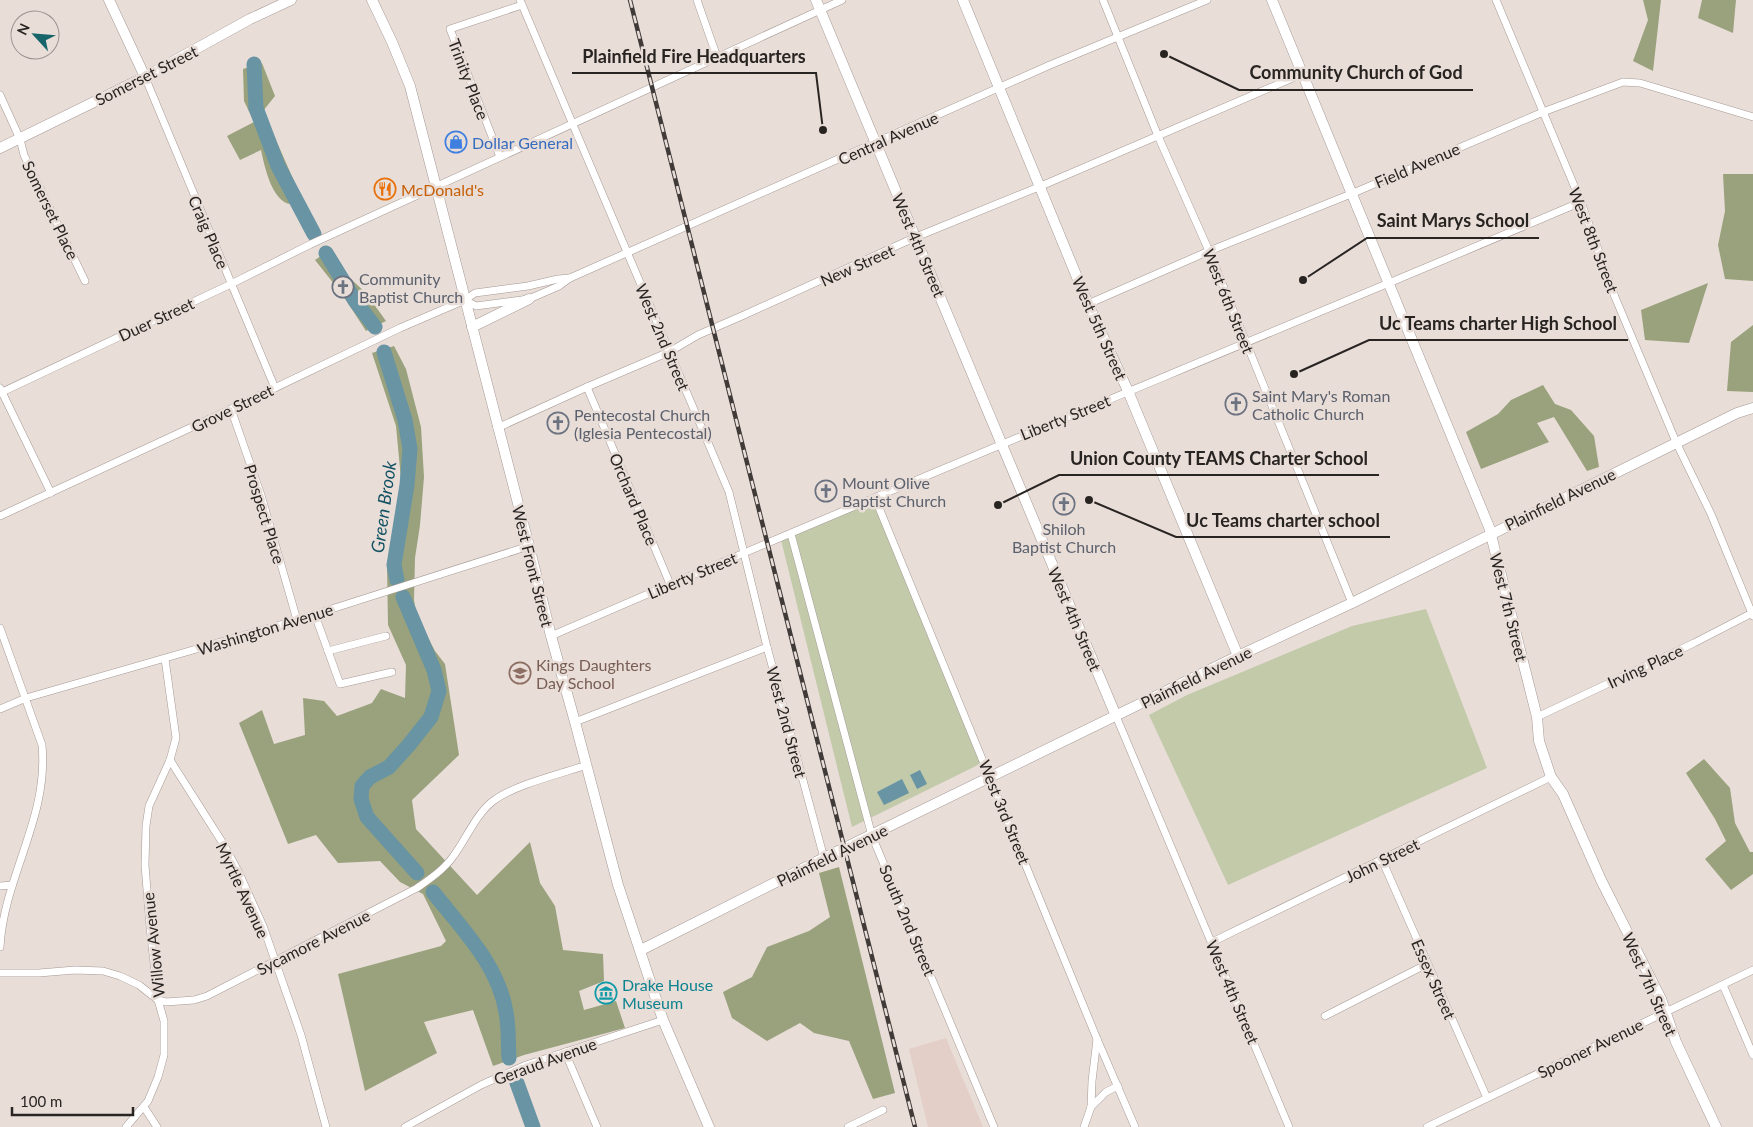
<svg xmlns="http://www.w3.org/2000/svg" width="1753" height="1127" font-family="Lato,sans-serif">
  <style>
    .built { fill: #e3cfc7 }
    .green { fill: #c2caaa }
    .forest { fill: #99a27d }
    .water { fill: #6894a3 }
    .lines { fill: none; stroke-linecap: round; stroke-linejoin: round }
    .river { stroke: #6894a3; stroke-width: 15 }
    .street-casing { stroke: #a59995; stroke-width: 8 }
    .secondary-casing { stroke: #a59995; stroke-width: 11 }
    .street { stroke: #fff; stroke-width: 7 }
    .secondary { stroke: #fff; stroke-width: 10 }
    .rail-casing { stroke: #403b39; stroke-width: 4.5 }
    .rail { stroke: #e9ddd8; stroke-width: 2.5; stroke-dasharray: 8; stroke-linecap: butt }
    .labels { text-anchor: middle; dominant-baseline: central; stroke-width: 5; stroke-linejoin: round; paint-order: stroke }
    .street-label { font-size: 16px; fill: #282422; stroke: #e9ddd8 }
    .shop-label { font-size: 16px; fill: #366cbe; stroke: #e9ddd8; text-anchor: start }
    .food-label { font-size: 16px; fill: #c56008; stroke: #e9ddd8; text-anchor: start }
    .worship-label { font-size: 16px; fill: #5b616d; stroke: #e9ddd8; text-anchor: start }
    .education-label { font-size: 16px; fill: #785e54; stroke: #e9ddd8; text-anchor: start }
    .culture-label { font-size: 16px; fill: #0d838f; stroke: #e9ddd8; text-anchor: start }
    .water-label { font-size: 18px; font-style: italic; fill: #135263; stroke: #e9ddd8 }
    .leader { fill: none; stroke: #282422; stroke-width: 2 }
    .callout-dot { fill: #282422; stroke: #e9ddd8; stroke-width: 2 }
    .callout-label { font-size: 18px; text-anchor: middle; font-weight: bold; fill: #282422; stroke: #e9ddd8; stroke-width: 5; stroke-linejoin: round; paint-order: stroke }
  </style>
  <rect width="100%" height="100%" fill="#e9ddd8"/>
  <path class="built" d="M946 1038 983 1127H928L909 1049Z"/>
  <g class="green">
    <path d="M874 501 984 762 852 827 781 540Z"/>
    <path d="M1426 609 1487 768 1228 885 1149 715 1187 695 1352 626Z"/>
  </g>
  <g class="forest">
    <path d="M1643 0H1661L1653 71 1633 61 1648 20Z"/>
    <path d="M1702 0H1736L1733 33 1698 18Z"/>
    <path d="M262 63 275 96 263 111 303 201C299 202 294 204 291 204 272 203 264 164 261 150L240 160 227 136 254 122 244 101 243 69Z"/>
    <path d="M1723 174H1753V281L1725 279 1718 245 1725 211Z"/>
    <path d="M328 251 340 269 366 293 386 321 366 331 342 294 315 260Z"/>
    <path d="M1708 283 1689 343 1645 340 1641 310Z"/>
    <path d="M1753 325V392L1727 391 1731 342Z"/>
    <path d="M394 346 406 369 421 427 424 477 420 525 415 558 414 600 417 617 435 651 445 664 459 755 412 800 416 829 477 895 530 842 540 883 555 906 563 950 603 954 604 981 579 991 584 1010 616 1001 625 1028 524 1055 493 1066 473 1010 424 1022 437 1053 365 1091 338 974 441 946 446 941 423 894 400 882 380 861 338 863 316 835 288 844 239 723 262 710 274 744 305 735 303 698 324 701 337 716 372 703 381 689 405 698 406 665 388 625 387 566 401 479 396 426 372 353Z"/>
    <path d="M1543 385 1555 404 1571 410 1594 436 1599 467 1587 471 1554 417 1537 423 1549 442 1481 469 1466 432 1498 414 1511 400Z"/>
    <path d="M1704 759 1730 788 1735 823 1750 852H1753V874L1731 890 1705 859 1726 841 1715 819 1686 773Z"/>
    <path d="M839 867 895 1093 873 1099 849 1041 814 1033 800 1023 767 1041 732 1018 723 992 752 977 767 947 809 931 830 917 819 873Z"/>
  </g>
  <g class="water">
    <path d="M920 770 927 784 917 789 910 775Z"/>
    <path d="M902 779 909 793 884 805 877 792Z"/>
  </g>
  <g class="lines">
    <g class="river">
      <path d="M254 64 256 108 278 166 314 234"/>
      <path d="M326 253 356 302 375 327"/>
      <path d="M384 352 405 420 410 449 407 485 394 565 397 580"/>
      <path d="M403 597 434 670 439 691 431 717 408 746 389 767 370 777 362 786 361 799 367 817 417 873"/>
      <path d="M433 892C462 929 498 964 506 1012 509 1027 508 1043 509 1058"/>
      <path d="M517 1083 533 1127"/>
    </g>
    <g class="street-casing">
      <g id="street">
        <path d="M520 0 729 492 767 647 824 858"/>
        <path d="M697 0 717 57"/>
        <path d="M1103 0 1158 136 1209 251 1352 603"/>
        <path d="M1496 0 1581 202 1615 297 1676 442 1711 514 1753 616"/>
        <path d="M145 77 275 388"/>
        <path d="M0 95 20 139 24 155 85 281"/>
        <path d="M500 157 450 29 522 5"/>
        <path d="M465 300 476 306 529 299 559 286 570 278 1050 65 1207 0"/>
        <path d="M1088 304 1209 251 1351 194 1543 112 1623 82 1640 83 1753 117"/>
        <path d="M587 387 670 584"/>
        <path d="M0 388 51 493"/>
        <path d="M0 393 231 284 311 244 842 0"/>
        <path d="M231 409 261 495 297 620"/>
        <path d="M497 428 587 387 669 352 698 335 744 315 916 237 1041 186 1302 74"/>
        <path d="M875 498 1097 1039 1135 1127"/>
        <path d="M0 516 231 409 400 328 465 300 475 293 528 286 558 279 570 278"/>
        <path d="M791 534 872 836 994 1127"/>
        <path d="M315 615 340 684 392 672"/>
        <path d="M0 628 42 745C49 818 4 876 0 947"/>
        <path d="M551 636C892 487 1238 348 1581 202"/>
        <path d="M328 651 386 636"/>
        <path d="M165 659 176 738 170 760 224 845 239 873 263 926 301 1035 326 1127"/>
        <path d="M0 709 26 698 297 620 529 546"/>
        <path d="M1116 716 1289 1127"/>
        <path d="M1537 717 1694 643 1752 613"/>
        <path d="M575 722 767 647"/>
        <path d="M1382 860 1487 1098"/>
        <path d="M0 886 12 885"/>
        <path d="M1212 942 1551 777"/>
        <path d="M0 973H39L75 970 103 971 120 976 139 985 158 1000 166 1002 194 1000 207 996 417 888C430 879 443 870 452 858 466 840 475 815 493 801 514 785 560 774 587 765"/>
        <path d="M1723 985 1753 1055"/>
        <path d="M1325 1016 1427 964"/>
        <path d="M565 1052 597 1127"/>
        <path d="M144 1107 157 1127"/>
        <path d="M1091 1107 1106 1092 1118 1086"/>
        <path d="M126 1127 148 1101 158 1077 164 1055V1021L158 1000 150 927 145 865 146 826 149 806 170 760"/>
        <path d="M405 1127 481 1085 526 1065 663 1020"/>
        <path d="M848 1127 883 1110"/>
        <path d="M1084 1127 1091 1107 1092 1081 1097 1039"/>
        <path d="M1427 1127 1753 970"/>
      </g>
    </g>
    <g class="secondary-casing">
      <g id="secondary">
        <path d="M109 0 145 77"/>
        <path d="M372 0 392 42 410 86 529 546 551 636 575 722 618 885 663 1020 709 1127"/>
        <path d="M816 0C916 238 1015 478 1116 716"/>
        <path d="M963 0 1088 304 1128 391 1238 656"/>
        <path d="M1272 0 1489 527 1537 717 1539 741 1551 777 1563 794 1601 880 1661 999 1676 1042 1716 1127"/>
        <path d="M0 148 145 77 250 19 291 0"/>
        <path d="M472 327 529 299"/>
        <path d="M641 950 824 858 1238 656 1352 603 1737 413 1753 408"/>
      </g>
    </g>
    <use href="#street" class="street"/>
    <use href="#secondary" class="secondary"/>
    <g class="rail-casing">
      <path id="rail" d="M630 0 915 1127"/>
    </g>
    <use href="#rail" class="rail"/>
  </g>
  <defs>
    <g id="shop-ring" transform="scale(1.125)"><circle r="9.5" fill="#e9ddd8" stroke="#3f7fe0" stroke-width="1.5"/><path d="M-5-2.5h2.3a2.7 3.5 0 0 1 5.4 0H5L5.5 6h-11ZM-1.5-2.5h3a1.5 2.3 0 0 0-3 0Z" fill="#3f7fe0"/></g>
    <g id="restaurant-ring" transform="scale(1.125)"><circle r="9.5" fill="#e9ddd8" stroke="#e8710a" stroke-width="1.5"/><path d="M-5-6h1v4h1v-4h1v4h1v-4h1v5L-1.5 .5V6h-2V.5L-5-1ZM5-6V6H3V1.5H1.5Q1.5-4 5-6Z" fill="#e8710a"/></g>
    <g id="church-ring" transform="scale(1.125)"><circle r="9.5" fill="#e9ddd8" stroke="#6b7280" stroke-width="1.5"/><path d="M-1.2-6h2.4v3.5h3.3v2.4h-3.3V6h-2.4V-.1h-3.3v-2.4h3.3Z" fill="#6b7280"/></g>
    <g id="school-ring" transform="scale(1.125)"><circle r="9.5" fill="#e9ddd8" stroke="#8d6e63" stroke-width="1.5"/><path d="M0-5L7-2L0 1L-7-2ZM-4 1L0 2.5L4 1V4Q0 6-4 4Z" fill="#8d6e63"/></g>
    <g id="museum-ring" transform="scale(1.125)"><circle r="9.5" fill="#e9ddd8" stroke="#0f9aa8" stroke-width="1.5"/><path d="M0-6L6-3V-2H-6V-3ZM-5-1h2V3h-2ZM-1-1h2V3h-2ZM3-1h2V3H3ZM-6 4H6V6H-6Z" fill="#0f9aa8"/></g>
  </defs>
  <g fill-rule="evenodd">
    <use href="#shop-ring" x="456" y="142"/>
    <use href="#restaurant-ring" x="385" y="189"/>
    <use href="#church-ring" x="343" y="287"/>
    <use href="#church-ring" x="1236" y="404"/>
    <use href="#church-ring" x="558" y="423"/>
    <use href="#church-ring" x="826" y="491"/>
    <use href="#church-ring" x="1064" y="504"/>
    <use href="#school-ring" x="520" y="673"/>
    <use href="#museum-ring" x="606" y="993"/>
  </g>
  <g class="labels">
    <g class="street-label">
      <text transform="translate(146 75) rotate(-27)">Somerset Street</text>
      <text transform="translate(469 79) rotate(69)">Trinity Place</text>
      <text transform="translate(888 138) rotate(-24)">Central Avenue</text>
      <text transform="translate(1417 165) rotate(-23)">Field Avenue</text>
      <text transform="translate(51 210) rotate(64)">Somerset Place</text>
      <text transform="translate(209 232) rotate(67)">Craig Place</text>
      <text transform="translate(1594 240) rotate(69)">West 8th Street</text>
      <text transform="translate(919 245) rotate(67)">West 4th Street</text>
      <text transform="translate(857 265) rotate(-24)">New Street</text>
      <text transform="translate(1229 301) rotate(68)">West 6th Street</text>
      <text transform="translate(156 319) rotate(-25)">Duer Street</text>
      <text transform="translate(1100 328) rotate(66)">West 5th Street</text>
      <text transform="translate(663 337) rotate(67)">West 2nd Street</text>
      <text transform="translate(232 408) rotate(-26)">Grove Street</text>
      <text transform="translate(1065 417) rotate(-22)">Liberty Street</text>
      <text transform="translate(634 499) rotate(67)">Orchard Place</text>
      <text transform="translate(1560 499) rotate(-26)">Plainfield Avenue</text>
      <text transform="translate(265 514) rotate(73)">Prospect Place</text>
      <text transform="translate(533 566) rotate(76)">West Front Street</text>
      <text transform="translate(692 575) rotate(-23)">Liberty Street</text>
      <text transform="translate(1509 607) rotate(76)">West 7th Street</text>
      <text transform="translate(1075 619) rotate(67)">West 4th Street</text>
      <text transform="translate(265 629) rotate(-17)">Washington Avenue</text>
      <text transform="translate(1645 666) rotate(-25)">Irving Place</text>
      <text transform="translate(1196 677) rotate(-26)">Plainfield Avenue</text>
      <text transform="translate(787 722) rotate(75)">West 2nd Street</text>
      <text transform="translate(1005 812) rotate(68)">West 3rd Street</text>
      <text transform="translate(832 855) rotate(-26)">Plainfield Avenue</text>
      <text transform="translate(1382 860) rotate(-26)">John Street</text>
      <text transform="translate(243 890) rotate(65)">Myrtle Avenue</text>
      <text transform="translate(908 920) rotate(67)">South 2nd Street</text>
      <text transform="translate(313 942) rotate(-27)">Sycamore Avenue</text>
      <text transform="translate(153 945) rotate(-96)">Willow Avenue</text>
      <text transform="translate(1434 979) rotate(66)">Essex Street</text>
      <text transform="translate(1650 984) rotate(66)">West 7th Street</text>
      <text transform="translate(1233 992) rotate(67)">West 4th Street</text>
      <text transform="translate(1590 1048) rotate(-26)">Spooner Avenue</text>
      <text transform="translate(545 1061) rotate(-20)">Geraud Avenue</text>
    </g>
    <g class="shop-label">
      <text x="472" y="142">Dollar General</text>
    </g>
    <g class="food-label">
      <text x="401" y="189">McDonald's</text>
    </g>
    <g class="worship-label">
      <text x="359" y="278">Community<tspan x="359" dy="18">Baptist Church</tspan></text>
      <text x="1252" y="395">Saint Mary's Roman<tspan x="1252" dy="18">Catholic Church</tspan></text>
      <text x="574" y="414">Pentecostal Church<tspan x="574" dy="18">(Iglesia Pentecostal)</tspan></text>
      <text x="842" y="482">Mount Olive<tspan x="842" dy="18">Baptist Church</tspan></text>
      <text x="1064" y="528" text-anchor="middle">Shiloh<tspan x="1064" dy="18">Baptist Church</tspan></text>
    </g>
    <g class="education-label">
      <text x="536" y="664">Kings Daughters<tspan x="536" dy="18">Day School</tspan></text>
    </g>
    <g class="culture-label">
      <text x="622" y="984">Drake House<tspan x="622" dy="18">Museum</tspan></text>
    </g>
    <g class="water-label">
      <text transform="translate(383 507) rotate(-82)">Green Brook</text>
    </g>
  </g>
  <path class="leader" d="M823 130L816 73H572M1164 54L1239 90H1473M1303 280L1367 238H1539M1294 374L1369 340H1628M998 505L1059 475H1379M1089 500L1176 537H1390"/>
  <g class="callout-dot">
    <circle cx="823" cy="130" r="5"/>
    <circle cx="1164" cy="54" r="5"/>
    <circle cx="1303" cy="280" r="5"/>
    <circle cx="1294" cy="374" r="5"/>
    <circle cx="998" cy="505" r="5"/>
    <circle cx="1089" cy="500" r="5"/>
  </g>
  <g class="callout-label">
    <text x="694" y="63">Plainfield Fire Headquarters</text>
    <text x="1356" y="79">Community Church of God</text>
    <text x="1453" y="227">Saint Marys School</text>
    <text x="1498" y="330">Uc Teams charter High School</text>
    <text x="1219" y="465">Union County TEAMS Charter School</text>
    <text x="1283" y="527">Uc Teams charter school</text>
  </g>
  <g transform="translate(35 35) rotate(296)"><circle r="24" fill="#e9ddd8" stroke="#9c938f"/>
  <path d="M0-4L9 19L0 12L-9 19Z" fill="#17656a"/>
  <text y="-8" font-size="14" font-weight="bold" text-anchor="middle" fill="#282422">N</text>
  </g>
  <path d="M12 1107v8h121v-8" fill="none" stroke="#282422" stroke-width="2.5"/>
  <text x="20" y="1107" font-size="15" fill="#282422" stroke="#e9ddd8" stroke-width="4" paint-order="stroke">100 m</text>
</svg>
